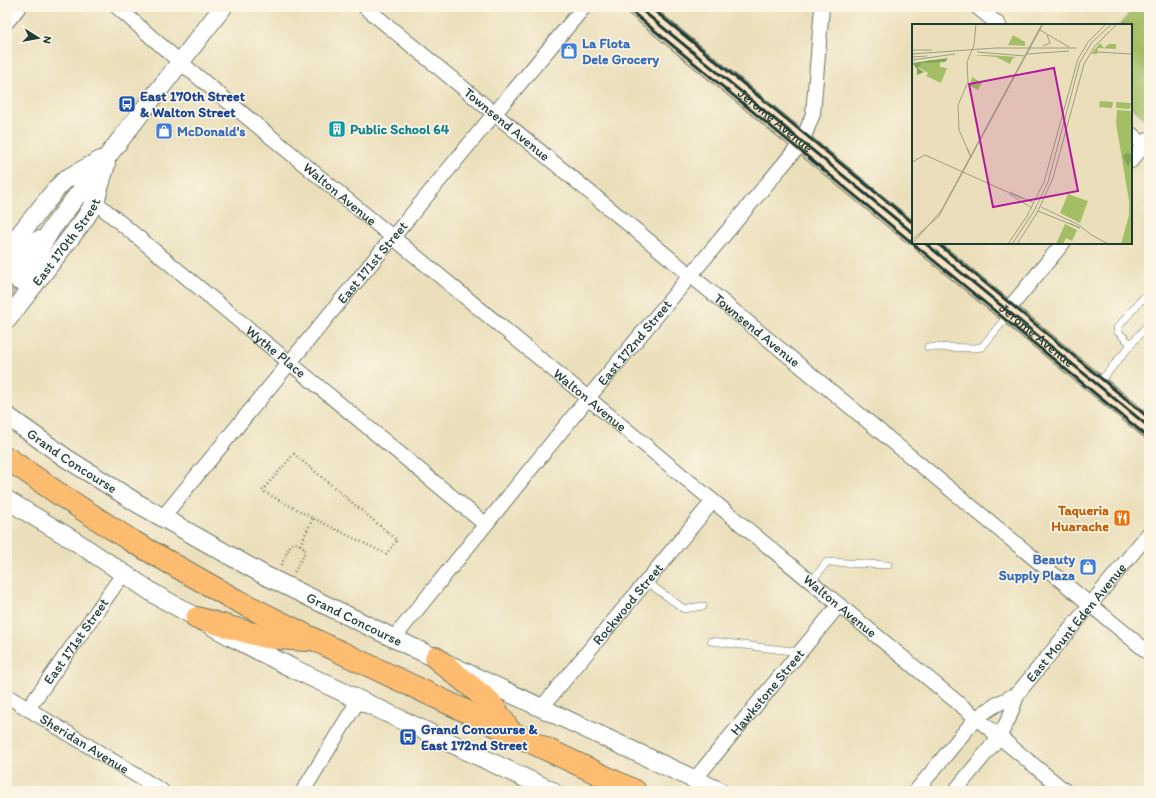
<svg xmlns="http://www.w3.org/2000/svg" width="1156" height="798" font-family="Itim,sans-serif">
  <style>
    .green { fill: #a4be65; stroke: #627e4c }
    .lines { fill: none; stroke-linecap: round; stroke-linejoin: round }
    .tertiary-tunnel { stroke: #c2bfa0; stroke-width: 18; stroke-dasharray: 18 9; stroke-linecap: butt }
    .service-casing { stroke: #667663; stroke-width: 8 }
    .minor-casing { stroke: #667663; stroke-width: 16 }
    .tertiary-casing { stroke: #667663; stroke-width: 20 }
    .secondary-casing { stroke: #667663; stroke-width: 22 }
    .primary-casing { stroke: #667663; stroke-width: 24 }
    .path { stroke: #667663; stroke-width: 2.5; stroke-dasharray: 1 3; stroke-linecap: butt }
    .service { stroke: #fff; stroke-width: 7 }
    .minor { stroke: #fff; stroke-width: 14 }
    .tertiary { stroke: #fff; stroke-width: 18 }
    .secondary { stroke: #fee4c6; stroke-width: 20 }
    .primary { stroke: #fdbc70; stroke-width: 22 }
    .rail { stroke: #1f3d34; stroke-width: 3 }
    .labels { text-anchor: middle; dominant-baseline: central; stroke-width: 3.5; stroke-linejoin: round; paint-order: stroke }
    .shop-label { font-size: 14px; font-weight: bold; fill: #366cbe; stroke: #fcf5e5; text-anchor: start }
    .transit-label { font-size: 14px; font-weight: bold; fill: #164399; stroke: #fcf5e5; text-anchor: start }
    .street-label { font-size: 14px; fill: #1f3d34; stroke: #fcf5e5 }
    .culture-label { font-size: 14px; font-weight: bold; fill: #0d838f; stroke: #fcf5e5; text-anchor: start }
    .food-label { font-size: 14px; font-weight: bold; fill: #c56008; stroke: #fcf5e5; text-anchor: end }
    .inset-road { fill: none; stroke: #999e85; stroke-width: 1 }
    .view { fill: #b5179e; fill-opacity: 0.15; stroke: #b5179e; stroke-width: 2 }
    .inset-edge { fill: none; stroke: #1f3d34; stroke-width: 2 }
  </style>
  <rect width="100%" height="100%" fill="#fcf5e5"/>
  <filter id="ink" filterUnits="userSpaceOnUse"><feTurbulence type="fractalNoise" baseFrequency=".025" numOctaves="2"/><feDisplacementMap in="SourceGraphic" scale="8" xChannelSelector="R" yChannelSelector="G"/><feConvolveMatrix kernelMatrix="1 2 1 2 8 2 1 2 1" color-interpolation-filters="sRGB"/></filter>
  <filter id="wash" filterUnits="userSpaceOnUse"><feTurbulence type="fractalNoise" baseFrequency=".012" numOctaves="4" result="noise"/><feDisplacementMap in="SourceGraphic" scale="16" xChannelSelector="R" yChannelSelector="G"/><feGaussianBlur stdDeviation="0.9" result="paint"/><feColorMatrix in="noise" values="0 0 0 0 0 0 0 0 0 0 0 0 0 0 0 0 0 1.4 0 .05"/><feComposite in="paint" operator="in"/></filter>
  <g filter="url(#wash)">
    <rect width="100%" height="100%" fill="#ebdfbb"/>
    <path class="green" d="M1134 8 1149 16V115L1146 119 1131 107V25H1120Z"/>
  </g>
  <g filter="url(#ink)">
    <g class="lines">
      <path class="tertiary-tunnel" d="M7 296 19 281"/>
      <g class="service-casing">
        <g id="service">
          <path d="M1131 344 1118 332 1117 328 1143 298 1149 302"/>
          <path d="M928 347 975 348 982 347 1009 314"/>
          <path d="M1098 384 1149 323"/>
          <path d="M647 582 684 609 703 606"/>
          <path d="M811 582 827 562 888 565"/>
          <path d="M711 641 800 652"/>
        </g>
      </g>
      <g class="minor-casing">
        <g id="minor">
          <path id="s1" d="M117 7 180 62 1065 791"/>
          <path id="s2" d="M365 7 1149 653"/>
          <path d="M977 7 999 25"/>
          <path d="M7 22 19 7"/>
          <path d="M1131 134 1149 149"/>
          <path d="M1131 161 1149 139"/>
          <path id="s3" d="M88 196 485 524"/>
          <path d="M1007 311 1063 243"/>
          <path id="s4" d="M162 518 485 125 584 7"/>
          <path id="s5" d="M394 638 588 398 802 142 813 114 822 7"/>
          <path id="s6" d="M7 696 162 791"/>
          <path id="s7" d="M542 707 713 501"/>
          <path id="s8" d="M28 709 123 574"/>
          <path id="s9" d="M695 779 839 605"/>
          <path d="M303 791 359 699"/>
          <path d="M916 791 976 718 994 706 1018 693"/>
          <path id="s10" d="M955 791 999 737 1009 718 1018 693 1149 533"/>
        </g>
      </g>
      <g class="tertiary-casing">
        <g id="tertiary">
          <path d="M7 250 57 188 66 179 101 160"/>
          <path d="M8 273 20 258 38 240"/>
          <path d="M19 281 29 267 52 228 223 7"/>
          <path id="s11" d="M7 320 84 220 95 202 106 164"/>
          <path id="s12" d="M7 416 66 458 137 503 264 575 418 650 719 791"/>
          <path d="M7 500 75 541 156 595 232 637 292 668 552 791"/>
        </g>
      </g>
      <g class="secondary-casing">
        <g id="secondary">
          <path d="M637 7 913 234"/>
          <path d="M924 243 1149 428"/>
        </g>
      </g>
      <g class="primary-casing">
        <g id="primary">
          <path d="M7 458 56 492 130 540 232 598 317 641 635 791"/>
          <path d="M197 618 265 637 306 640"/>
          <path d="M436 658 490 702 510 731"/>
        </g>
      </g>
      <g class="path">
        <path d="M300 545 313 518 262 491 294 454 397 540 386 554 313 518"/>
        <path d="M281 565 291 544C297 542 300 545 305 548V552L294 573"/>
      </g>
      <use href="#service" class="service"/>
      <use href="#minor" class="minor"/>
      <use href="#tertiary" class="tertiary"/>
      <use href="#secondary" class="secondary"/>
      <use href="#primary" class="primary"/>
      <g class="rail">
        <path d="M626 7 1149 438"/>
        <path id="s13" d="M638 7 913 233"/>
        <path d="M650 7 913 223"/>
        <path id="s14" d="M925 243 1149 427"/>
        <path d="M937 243 1149 418"/>
      </g>
    </g>
  </g>
  <defs>
    <g id="shop-square" transform="scale(0.9)"><rect x="-9" y="-9" width="18" height="18" rx="4" fill="#3f7fe0" stroke="#fcf5e5"/><path d="M-5-2.5h2.3a2.7 3.5 0 0 1 5.4 0H5L5.5 6h-11ZM-1.5-2.5h3a1.5 2.3 0 0 0-3 0Z" fill="#fff"/></g>
    <g id="bus-square" transform="scale(0.9)"><rect x="-9" y="-9" width="18" height="18" rx="4" fill="#1a4fb4" stroke="#fcf5e5"/><path d="M-5-6H5V4H4V6H2V4H-2V6H-4V4H-5ZM-3.5-4V0h7V-4ZM-3.5 1.2v1.5H-2V1.2ZM2 1.2v1.5H3.5V1.2Z" fill="#fff"/></g>
    <g id="building-square" transform="scale(0.9)"><rect x="-9" y="-9" width="18" height="18" rx="4" fill="#0f9aa8" stroke="#fcf5e5"/><path d="M-4-6H4V6H1V3H-1V6H-4ZM-2.5-4.3h1.7v1.8h-1.7ZM.8-4.3h1.7v1.8H.8ZM-2.5-1h1.7V.8h-1.7ZM.8-1h1.7V.8H.8Z" fill="#fff"/></g>
    <g id="restaurant-square" transform="scale(0.9)"><rect x="-9" y="-9" width="18" height="18" rx="4" fill="#e8710a" stroke="#fcf5e5"/><path d="M-5-6h1v4h1v-4h1v4h1v-4h1v5L-1.5 .5V6h-2V.5L-5-1ZM5-6V6H3V1.5H1.5Q1.5-4 5-6Z" fill="#fff"/></g>
  </defs>
  <g fill-rule="evenodd">
    <use href="#shop-square" x="569" y="51"/>
    <use href="#bus-square" x="127" y="104"/>
    <use href="#building-square" x="337" y="129"/>
    <use href="#shop-square" x="164" y="131"/>
    <use href="#restaurant-square" x="1122" y="518"/>
    <use href="#shop-square" x="1088" y="567"/>
    <use href="#bus-square" x="408" y="737"/>
  </g>
  <g class="labels">
    <g class="shop-label">
      <text x="582" y="43">La Flota<tspan x="582" dy="16">Dele Grocery</tspan></text>
      <text x="177" y="131">McDonald's</text>
      <text x="1075" y="559" text-anchor="end">Beauty<tspan x="1075" dy="16">Supply Plaza</tspan></text>
    </g>
    <g class="transit-label">
      <text x="140" y="96">East 170th Street<tspan x="140" dy="16">&amp; Walton Street</tspan></text>
      <text x="421" y="729">Grand Concourse &amp;<tspan x="421" dy="16">East 172nd Street</tspan></text>
    </g>
    <g class="street-label">
      <text stroke="none"><textPath href="#s13" startOffset="178">Jerome Avenue</textPath></text>
      <text stroke="none"><textPath href="#s2" startOffset="184">Townsend Avenue</textPath></text>
      <text stroke="none"><textPath href="#s1" startOffset="291">Walton Avenue</textPath></text>
      <text stroke="none"><textPath href="#s11" startOffset="98">East 170th Street</textPath></text>
      <text stroke="none"><textPath href="#s4" startOffset="331">East 171st Street</textPath></text>
      <text stroke="none"><textPath href="#s2" startOffset="508">Townsend Avenue</textPath></text>
      <text stroke="none"><textPath href="#s14" startOffset="145">Jerome Avenue</textPath></text>
      <text stroke="none"><textPath href="#s5" startOffset="381">East 172nd Street</textPath></text>
      <text stroke="none"><textPath href="#s3" startOffset="244">Wythe Place</textPath></text>
      <text stroke="none"><textPath href="#s1" startOffset="615">Walton Avenue</textPath></text>
      <text stroke="none"><textPath href="#s12" startOffset="79">Grand Concourse</textPath></text>
      <text stroke="none"><textPath href="#s7" startOffset="134">Rockwood Street</textPath></text>
      <text stroke="none"><textPath href="#s1" startOffset="939">Walton Avenue</textPath></text>
      <text stroke="none"><textPath href="#s12" startOffset="403">Grand Concourse</textPath></text>
      <text stroke="none"><textPath href="#s10" startOffset="209">East Mount Eden Avenue</textPath></text>
      <text stroke="none"><textPath href="#s8" startOffset="83">East 171st Street</textPath></text>
      <text stroke="none"><textPath href="#s9" startOffset="113">Hawkstone Street</textPath></text>
      <text stroke="none"><textPath href="#s6" startOffset="91">Sheridan Avenue</textPath></text>
    </g>
    <g class="culture-label">
      <text x="350" y="129">Public School 64</text>
    </g>
    <g class="food-label">
      <text x="1109" y="510">Taqueria<tspan x="1109" dy="16">Huarache</tspan></text>
    </g>
  </g>
  <g transform="translate(912 24)">
    <rect width="220" height="220" fill="#ebdfbb"/>
    <path d="M101 11 113 18V22L96 21ZM188 19 192 24 197 20H204V25L186 24 185 30H179ZM61 31H77L105 33 101 34 98 40 84 33ZM18 36 28 37V43L35 44 29 59 14 52 16 49 6 43 7 39ZM60 53 70 59 66 66 58 62ZM188 77 201 78 200 84 187 83ZM204 78 219 79 218 85 204 84ZM205 86 220 87V220H209L217 191V177L204 99ZM156 170 176 177 168 199 148 189ZM153 200 165 206 160 217 154 214 151 220H144Z" fill="#a4be65"/>
    <path d="M36 34 33 38 10 39 6 44 12 48 5 51V45L0 39ZM214 129H218L220 135 216 143 211 132Z" fill="#83a55a"/>
    <path class="inset-road" d="M128 6 157 23M131 22 138 19 135 11M0 26H20M65 28 113 32M185 28 220 30M0 30 83 24H165M115 30 157 27M0 33 15 32M0 36 43 30M55 124 59 133 47 106 46 81 56 58 55 38 62 21 64 0M0 138 13 131 111 175M98 168 122 179M97 170 120 184M129 183 167 201 178 210M126 187 168 204M157 199 168 204M178 210 196 220M0 216 27 192 131 0M0 220 29 187 130 0M96 220 115 192 132 158 166 35 176 18 194 0M100 220 122 187 136 158 168 38 180 18 200 0M105 220 125 189 141 154 172 40 183 22 205 0"/>
    <path class="view" d="M142 44 166 167 81 183 57 60Z"/>
    <rect width="220" height="220" class="inset-edge"/>
  </g>
  <rect width="1156" height="798" fill="none" stroke="#fcf5e5" stroke-width="24"/>
  <g transform="translate(38 38) rotate(101)" stroke="#fcf5e5" stroke-width="3" paint-order="stroke">
  <path d="M0-3L7 15L0 10L-7 15Z" fill="#1f3d34"/>
  <text y="-6" font-size="11" font-weight="bold" text-anchor="middle" fill="#1f3d34">N</text>
  </g>
</svg>
